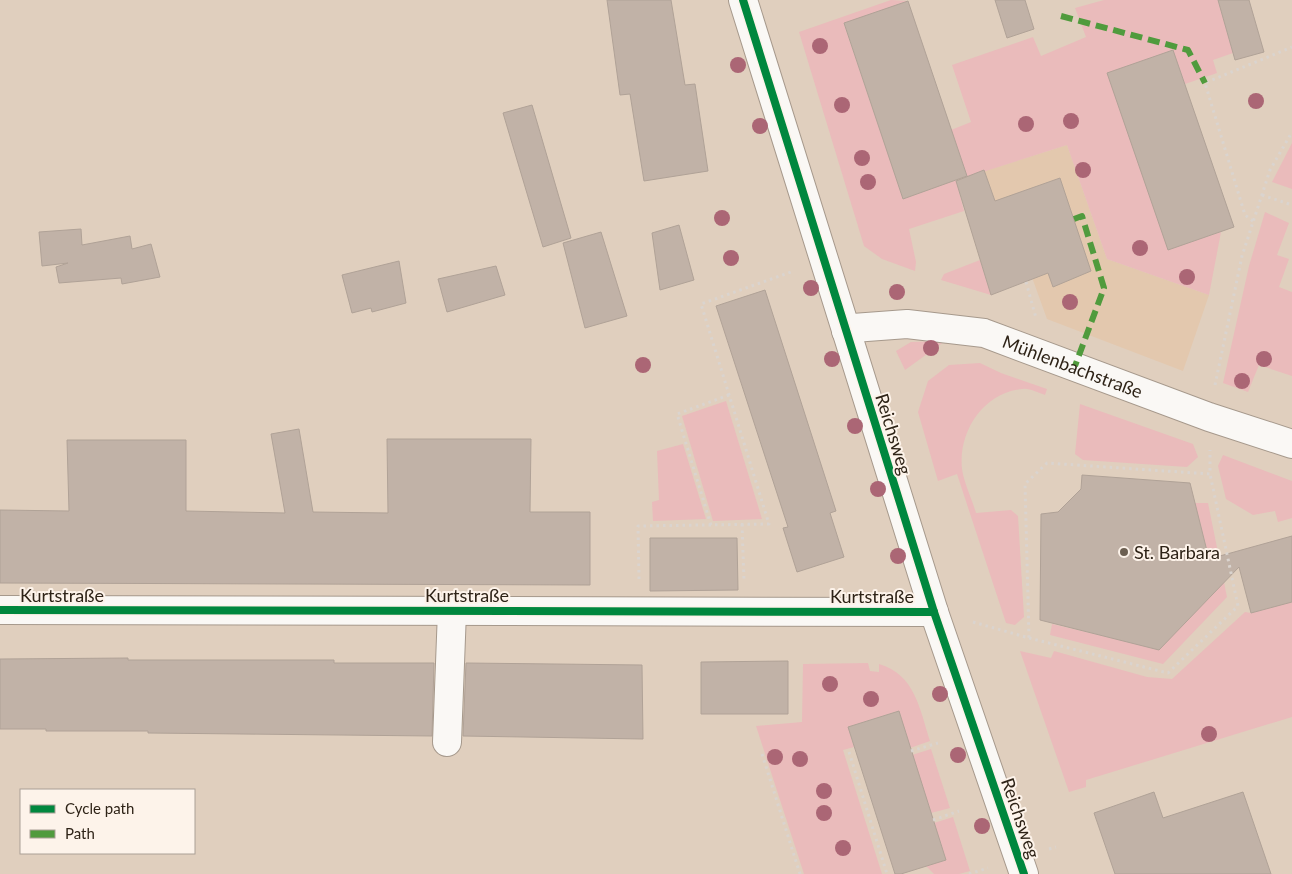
<svg xmlns="http://www.w3.org/2000/svg" width="1292" height="874" font-family="Lato,sans-serif">
  <style>
    .built { fill: #e3c8ae }
    .green { fill: #eabbbb }
    .building { fill: #c1b2a7; stroke: #b0a297 }
    .lines { fill: none; stroke-linecap: round; stroke-linejoin: round }
    .minor-casing { stroke: #a6998c; stroke-width: 30 }
    .path { stroke: #dad4cf; stroke-width: 3; stroke-dasharray: 2.5 4; stroke-linecap: butt }
    .minor { stroke: #faf8f5; stroke-width: 28 }
    .quiet { stroke: #509b3d; stroke-width: 6; stroke-dasharray: 12 6; stroke-linecap: butt }
    .cycleway-casing { stroke: #fdf3ea; stroke-width: 11 }
    .cycleway { stroke: #00873e; stroke-width: 8 }
    .tree { fill: #ab6675 }
    .poi-dot { fill: #6c5f51; stroke: #fdf3ea; stroke-width: 2 }
    .labels { text-anchor: middle; dominant-baseline: central; stroke-width: 4; stroke-linejoin: round; paint-order: stroke }
    .street-label { font-size: 18px; fill: #2e2317; stroke: #fdf3ea }
    .poi-label { font-size: 18px; fill: #2e2317; stroke: #fdf3ea; text-anchor: start }
  </style>
  <rect width="100%" height="100%" fill="#e0cfbe"/>
  <path class="built" d="M1067 145 1107 259 1209 295 1183 371 1047 319 1029 269 1007 251 980 260 956 180Z"/>
  <g class="green">
    <path d="M891 0 908 1 844 24 903 199 956 180 964 211 909 229 916 262 915 271 882 259 864 246 799 32Z"/>
    <path d="M1104 0H1218L1233 53 1213 60 1217 73 1185 84 1173 51 1169 249 1221 232 1209 295 1107 259 1067 145 967 177 951 130 971 122 952 65 1033 37 1041 56 1086 37 1075 8Z"/>
    <path d="M1292 143V189L1272 182Z"/>
    <path d="M1265 212 1289 223 1277 255 1289 259 1279 287 1292 292V376L1259 365 1248 392 1223 383 1249 266Z"/>
    <path d="M980 260 991 295 941 280 944 274Z"/>
    <path d="M945 341 905 370 896 351 911 342Z"/>
    <path d="M980 363 1001 373 1047 389 1045 395C1039 393 1029 388 1023 389 984 392 958 431 962 469 964 483 972 499 976 513L1011 510 1018 516 1024 617 1015 625 1006 623 957 474 938 481 918 412 928 381 949 365Z"/>
    <path d="M726 401 762 519 713 521 682 416Z"/>
    <path d="M1080 404 1193 444 1198 457 1187 467 1083 460 1075 454Z"/>
    <path d="M683 444 706 519 653 521 652 502 659 500 657 451Z"/>
    <path d="M1223 455 1292 481V518L1278 522 1275 511 1253 515 1226 499 1218 466Z"/>
    <path d="M1195 503H1208L1227 597 1163 664 1050 635 1052 624 1159 649 1217 589Z"/>
    <path d="M1292 602V717L1086 780V787L1069 792 1020 651 1051 658 1054 651 1147 677 1172 679 1245 612 1251 613Z"/>
    <path d="M868 663 870 671 879 672V664C915 674 920 710 930 741L910 748 898 711 848 727 854 747 843 750 882 874H804L756 726 802 722 803 664Z"/>
    <path d="M931 749 950 808 931 813 912 755Z"/>
    <path d="M953 817 970 871 959 874H934L926 866 946 860 934 823Z"/>
  </g>
  <g class="building">
    <path d="M607 0H671L685 85 695 84 708 171 644 181 630 94 620 95Z"/>
    <path d="M995 0H1025L1034 29 1007 38Z"/>
    <path d="M1218 0H1249L1264 52 1235 60Z"/>
    <path d="M908 1 967 176 903 199 844 23Z"/>
    <path d="M1173 50 1234 227 1168 250 1107 73Z"/>
    <path d="M532 105 571 238 543 247 503 113Z"/>
    <path d="M984 170 995 201 1060 178 1091 271 1053 287 1048 273 991 295 956 181Z"/>
    <path d="M679 225 694 280 660 290 652 233Z"/>
    <path d="M81 229 82 245 130 236 132 249 151 244 160 277 122 284 121 278 59 283 56 267 68 263 42 266 39 232Z"/>
    <path d="M601 232 627 316 585 328 563 243Z"/>
    <path d="M399 261 406 303 372 312 371 308 352 313 342 275Z"/>
    <path d="M496 266 505 295 447 312 438 279Z"/>
    <path d="M765 290 836 511 830 513 844 557 797 572 783 528 788 527 716 306Z"/>
    <path d="M299 429 313 512 388 513 387 439H531L530 512H590V585L0 583V510L69 511 67 440H186V511L285 513 271 434Z"/>
    <path d="M1082 475 1190 483 1209 559 1292 536V602L1251 613 1239 567 1159 650 1040 620 1041 514 1058 512 1081 489Z"/>
    <path d="M650 538H737L738 590 650 591Z"/>
    <path d="M128 658V660H334V663H434L432 736 148 733V731H46V729H0V659Z"/>
    <path d="M788 661V714H701V662Z"/>
    <path d="M466 663 642 665 643 739 463 736Z"/>
    <path d="M899 711 946 860 901 874H895L848 727Z"/>
    <path d="M1154 792 1163 818 1243 792 1271 874H1115L1094 813Z"/>
  </g>
  <g class="lines">
    <g class="minor-casing">
      <g id="minor">
        <path d="M743 0 934 612 1024 874"/>
        <path id="s1" d="M846 331 853 328 907 324 984 333 1209 417 1292 444"/>
        <path d="M0 610 934 612"/>
        <path d="M447 742 452 611"/>
      </g>
    </g>
    <g class="path">
      <path d="M1262 195 1292 205"/>
      <path d="M1253 221 1245 215 1205 83 1292 47"/>
      <path d="M1026 282 1036 318"/>
      <path d="M1215 385 1242 256 1270 170 1292 132"/>
      <path d="M742 524 744 581"/>
      <path d="M711 525 677 414 729 395"/>
      <path d="M639 579 638 526 769 524 701 304 791 272"/>
      <path d="M973 622 1029 638 1025 484 1047 463 1210 474V450"/>
      <path d="M1029 638 1168 673 1238 606 1210 474"/>
      <path d="M911 751 938 743"/>
      <path d="M849 752 887 874"/>
      <path d="M762 754 800 874"/>
      <path d="M933 820 959 811"/>
      <path d="M1049 849 1056 847"/>
      <path d="M969 874 988 868"/>
    </g>
    <use href="#minor" class="minor"/>
    <g class="quiet">
      <path d="M1061 16 1188 50 1205 83"/>
      <path d="M1074 219 1082 216 1104 288 1075 366"/>
    </g>
    <g class="cycleway-casing">
      <g id="cycleway">
        <path d="M743 0 934 612 1024 874"/>
        <path d="M0 610 934 612"/>
      </g>
    </g>
    <use href="#cycleway" class="cycleway"/>
  </g>
  <g class="tree">
    <circle cx="820" cy="46" r="8"/>
    <circle cx="738" cy="65" r="8"/>
    <circle cx="1256" cy="101" r="8"/>
    <circle cx="842" cy="105" r="8"/>
    <circle cx="1071" cy="121" r="8"/>
    <circle cx="1026" cy="124" r="8"/>
    <circle cx="760" cy="126" r="8"/>
    <circle cx="862" cy="158" r="8"/>
    <circle cx="1083" cy="170" r="8"/>
    <circle cx="868" cy="182" r="8"/>
    <circle cx="722" cy="218" r="8"/>
    <circle cx="1140" cy="248" r="8"/>
    <circle cx="731" cy="258" r="8"/>
    <circle cx="1187" cy="277" r="8"/>
    <circle cx="811" cy="288" r="8"/>
    <circle cx="897" cy="292" r="8"/>
    <circle cx="1070" cy="302" r="8"/>
    <circle cx="931" cy="348" r="8"/>
    <circle cx="832" cy="359" r="8"/>
    <circle cx="1264" cy="359" r="8"/>
    <circle cx="643" cy="365" r="8"/>
    <circle cx="1242" cy="381" r="8"/>
    <circle cx="855" cy="426" r="8"/>
    <circle cx="878" cy="489" r="8"/>
    <circle cx="898" cy="556" r="8"/>
    <circle cx="830" cy="684" r="8"/>
    <circle cx="940" cy="694" r="8"/>
    <circle cx="871" cy="699" r="8"/>
    <circle cx="1209" cy="734" r="8"/>
    <circle cx="958" cy="755" r="8"/>
    <circle cx="775" cy="757" r="8"/>
    <circle cx="800" cy="759" r="8"/>
    <circle cx="824" cy="791" r="8"/>
    <circle cx="824" cy="813" r="8"/>
    <circle cx="982" cy="826" r="8"/>
    <circle cx="843" cy="848" r="8"/>
  </g>
  <circle class="poi-dot" cx="1124" cy="552" r="5"/>
  <g class="labels">
    <g class="street-label">
      <text stroke="none"><textPath href="#s1" startOffset="234">Mühlenbachstraße</textPath></text>
      <text transform="translate(894 434) rotate(73)">Reichsweg</text>
      <text x="62" y="595">Kurtstraße</text>
      <text x="467" y="595">Kurtstraße</text>
      <text x="872" y="596">Kurtstraße</text>
      <text transform="translate(1021 818) rotate(71)">Reichsweg</text>
    </g>
    <g class="poi-label">
      <text x="1134" y="552">St. Barbara</text>
    </g>
  </g>
  <rect x="20" y="789" width="175" height="65" fill="#fdf3ea" stroke="#aaa096"/>
  <rect x="30" y="805" width="25" height="8" fill="#00873e" stroke="#aaa096"/>
  <text x="65" y="814" font-size="15" fill="#2e2317">Cycle path</text>
  <rect x="30" y="830" width="25" height="8" fill="#509b3d" stroke="#aaa096"/>
  <text x="65" y="839" font-size="15" fill="#2e2317">Path</text>
</svg>
